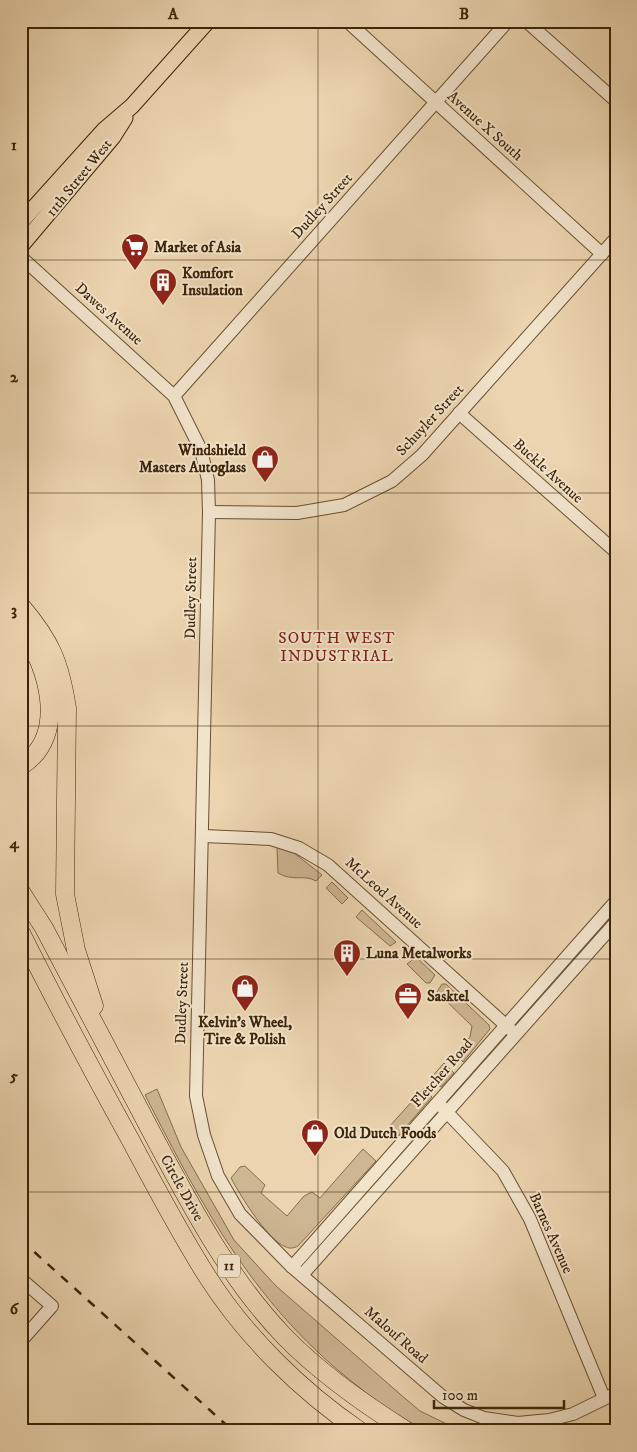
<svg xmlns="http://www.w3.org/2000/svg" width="637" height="1452" font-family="'IM FELL DW Pica',serif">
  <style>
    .green { fill: #cdb692; stroke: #846d4c }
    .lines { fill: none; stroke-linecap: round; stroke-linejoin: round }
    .minor-casing { stroke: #685031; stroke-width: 14 }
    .major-casing { stroke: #3c2407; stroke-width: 17 }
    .highway-casing { stroke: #3c2407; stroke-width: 19 }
    .minor { stroke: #f2e3cb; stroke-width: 12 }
    .major { stroke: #ebd4af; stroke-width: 15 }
    .highway { stroke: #ebd4af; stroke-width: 18 }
    .rail { stroke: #3c2407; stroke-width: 2.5; stroke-dasharray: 9 9; stroke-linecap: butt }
    .grid { fill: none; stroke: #3c2407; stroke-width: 1; stroke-opacity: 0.55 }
    .labels { text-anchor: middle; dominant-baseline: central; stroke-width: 4; stroke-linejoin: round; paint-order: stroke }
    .shield { fill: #f2e3cb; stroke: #735d42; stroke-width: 1 }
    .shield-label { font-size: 14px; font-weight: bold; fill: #3c2407 }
    .street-label { font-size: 15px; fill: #3c2407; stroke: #f2e3cb }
    .poi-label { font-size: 15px; font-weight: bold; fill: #3c2407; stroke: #f2e3cb; text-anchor: start }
    .neighbourhood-label { font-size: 16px; letter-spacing: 1px; fill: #7a1f14; stroke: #f2e3cb }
    .neatline { fill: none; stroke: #3c2407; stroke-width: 2 }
    .grid-label { font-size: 16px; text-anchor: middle; font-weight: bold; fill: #3c2407 }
  </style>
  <rect width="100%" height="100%" fill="#ebd4af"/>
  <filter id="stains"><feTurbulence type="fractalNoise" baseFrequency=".004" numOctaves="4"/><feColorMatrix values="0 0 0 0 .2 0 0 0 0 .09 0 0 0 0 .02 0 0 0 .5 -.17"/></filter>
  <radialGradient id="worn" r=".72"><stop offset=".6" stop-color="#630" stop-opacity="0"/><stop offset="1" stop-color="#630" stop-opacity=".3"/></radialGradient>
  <g class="green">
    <path d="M277 847 294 853 322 875 316 881C304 874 293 882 278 873Z"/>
    <path d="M332 882 348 898 342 904 326 888Z"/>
    <path d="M362 910 396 942 390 946 356 917Z"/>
    <path d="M416 957 435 975 430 983H426L407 964Z"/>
    <path d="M442 984H446L489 1025 490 1029 463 1062 455 1054 470 1037 472 1026 437 992Z"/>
    <path d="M444 1063 454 1073 441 1087 430 1079Z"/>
    <path d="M424 1088 432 1097 398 1136 388 1128Z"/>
    <path d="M157 1089 181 1147 234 1240 276 1286 400 1394 420 1411 461 1431C450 1431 434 1434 424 1430 401 1422 379 1403 360 1388 256 1308 204 1210 145 1095Z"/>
    <path d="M363 1149 376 1161 298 1246C294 1248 290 1249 286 1247 268 1241 240 1195 231 1178L240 1167 245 1166 265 1185 261 1193 287 1216 304 1196 312 1192 320 1198Z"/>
  </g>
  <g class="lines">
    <g class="minor-casing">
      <g id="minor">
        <path d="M347 21 602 254"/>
        <path d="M526 21 616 101"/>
        <path d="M21 257 174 396 201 450 208 480 209 512 196 1096 204 1135 218 1176 240 1214 292 1267 443 1397 464 1410 484 1418 518 1423 549 1420 573 1414 616 1393"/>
        <path d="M174 396 508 21"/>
        <path d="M459 413 616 552"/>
        <path d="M209 512 297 513 344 505 392 481 422 455 616 238"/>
        <path d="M203 836 271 839 299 848 328 865 511 1030"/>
        <path d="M440 1105 503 1171 530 1219 604 1398"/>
        <path d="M292 1267 616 901"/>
        <path d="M302 1275 616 922"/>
        <path d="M21 1279 52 1306 21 1341"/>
      </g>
    </g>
    <g class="major-casing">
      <g id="major">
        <path d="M21 222 104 130 132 106 208 21"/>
        <path d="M21 246 113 137 125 118"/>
      </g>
    </g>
    <g class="highway-casing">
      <g id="highway">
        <path d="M21 606C51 641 60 663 67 708L65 894 76 950 94 1006"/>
        <path d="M21 629C48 665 69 736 21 766"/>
        <path d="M21 892 44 928C80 997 116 1066 153 1135 191 1206 229 1279 285 1337 320 1373 364 1404 407 1431"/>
        <path d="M21 933C56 1003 93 1072 131 1141 155 1186 179 1232 207 1276 245 1336 301 1391 360 1431"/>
      </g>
    </g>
    <use href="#minor" class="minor"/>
    <use href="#major" class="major"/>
    <use href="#highway" class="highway"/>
    <path class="rail" d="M21 1240 233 1431"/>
  </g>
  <path class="grid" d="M318 21V1431M21 260H616M21 493H616M21 726H616M21 959H616M21 1192H616"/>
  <defs>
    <g id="supermarket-pin" transform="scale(1.4375)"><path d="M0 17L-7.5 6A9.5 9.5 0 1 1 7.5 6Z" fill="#8f2418" stroke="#f2e3cb"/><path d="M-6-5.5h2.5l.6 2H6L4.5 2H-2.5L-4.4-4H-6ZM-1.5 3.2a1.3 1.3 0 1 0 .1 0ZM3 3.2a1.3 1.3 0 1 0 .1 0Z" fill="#fff"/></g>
    <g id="building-pin" transform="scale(1.4375)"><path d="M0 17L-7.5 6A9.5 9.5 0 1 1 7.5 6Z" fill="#8f2418" stroke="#f2e3cb"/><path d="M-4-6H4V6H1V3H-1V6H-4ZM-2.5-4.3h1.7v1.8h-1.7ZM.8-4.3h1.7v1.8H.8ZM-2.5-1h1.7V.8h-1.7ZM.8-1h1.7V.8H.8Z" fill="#fff"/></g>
    <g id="shop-pin" transform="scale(1.4375)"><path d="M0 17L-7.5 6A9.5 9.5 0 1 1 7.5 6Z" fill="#8f2418" stroke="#f2e3cb"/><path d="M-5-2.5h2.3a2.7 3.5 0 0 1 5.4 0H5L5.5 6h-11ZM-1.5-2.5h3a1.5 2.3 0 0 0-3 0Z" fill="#fff"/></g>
    <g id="office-pin" transform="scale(1.4375)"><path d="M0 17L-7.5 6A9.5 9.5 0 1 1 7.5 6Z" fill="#8f2418" stroke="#f2e3cb"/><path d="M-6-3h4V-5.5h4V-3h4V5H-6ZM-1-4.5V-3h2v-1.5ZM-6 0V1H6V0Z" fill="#fff"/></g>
  </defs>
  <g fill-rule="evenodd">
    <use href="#supermarket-pin" x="135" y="247"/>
    <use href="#building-pin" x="163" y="282"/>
    <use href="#shop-pin" x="265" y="459"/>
    <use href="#building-pin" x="347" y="953"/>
    <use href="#shop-pin" x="245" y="988"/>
    <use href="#office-pin" x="408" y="996"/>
    <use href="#shop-pin" x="315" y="1133"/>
  </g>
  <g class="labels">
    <rect class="shield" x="218" y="1254.5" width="22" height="23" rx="4"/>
    <g class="shield-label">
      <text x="229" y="1266">11</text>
    </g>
    <g class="street-label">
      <text transform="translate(485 126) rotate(42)">Avenue X South</text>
      <text transform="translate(79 178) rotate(-51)">11th Street West</text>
      <text transform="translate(322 206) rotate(-48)">Dudley Street</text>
      <text transform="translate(109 314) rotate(42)">Dawes Avenue</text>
      <text transform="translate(430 420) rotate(-47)">Schuyler Street</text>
      <text transform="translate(548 471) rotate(42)">Buckle Avenue</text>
      <text transform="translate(191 598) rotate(-89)">Dudley Street</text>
      <text transform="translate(384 893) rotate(42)">McLeod Avenue</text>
      <text transform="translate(182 1003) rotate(-88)">Dudley Street</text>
      <text transform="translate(442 1073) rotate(-49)">Fletcher Road</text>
      <text transform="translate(182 1188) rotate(61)">Circle Drive</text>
      <text transform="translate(551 1233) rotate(66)">Barnes Avenue</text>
      <text transform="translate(396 1335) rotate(41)">Malouf Road</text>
    </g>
    <g class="poi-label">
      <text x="154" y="247">Market of Asia</text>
      <text x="182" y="273">Komfort<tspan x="182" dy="17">Insulation</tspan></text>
      <text x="246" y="450" text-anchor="end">Windshield<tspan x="246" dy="17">Masters Autoglass</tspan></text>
      <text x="366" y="953">Luna Metalworks</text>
      <text x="427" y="996">Sasktel</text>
      <text x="245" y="1022" text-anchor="middle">Kelvin's Wheel,<tspan x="245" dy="17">Tire &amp; Polish</tspan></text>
      <text x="334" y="1133">Old Dutch Foods</text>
    </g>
    <g class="neighbourhood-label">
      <text x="337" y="638">SOUTH WEST<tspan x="337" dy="18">INDUSTRIAL</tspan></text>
    </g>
  </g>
  <rect width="637" height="1452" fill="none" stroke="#ebd4af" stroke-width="55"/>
  <path d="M434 1400v8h130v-8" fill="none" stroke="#3c2407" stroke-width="2.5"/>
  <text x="442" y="1400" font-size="15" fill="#3c2407" stroke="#f2e3cb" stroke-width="4" paint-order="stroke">100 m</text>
  <rect x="28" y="28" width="582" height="1396" class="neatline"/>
  <g class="grid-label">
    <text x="173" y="19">A</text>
    <text x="464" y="19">B</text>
    <text x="14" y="150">1</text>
    <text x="14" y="382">2</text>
    <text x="14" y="615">3</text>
    <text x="14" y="848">4</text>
    <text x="14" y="1081">5</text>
    <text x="14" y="1314">6</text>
  </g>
  <rect width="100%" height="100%" filter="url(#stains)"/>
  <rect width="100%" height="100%" fill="url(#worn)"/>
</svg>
